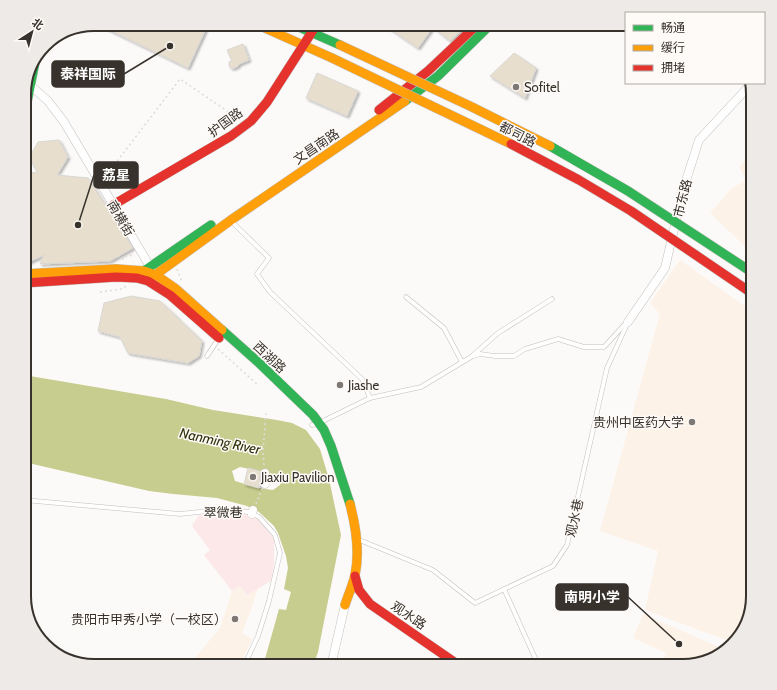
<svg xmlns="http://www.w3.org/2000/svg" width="777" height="690" font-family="Cabin,'Noto Sans SC',sans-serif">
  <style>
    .built { fill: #fdf2e8 }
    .green { fill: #fce8e9 }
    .water { fill: #c7cd8e; fill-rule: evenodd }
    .building { fill: #e7decd; stroke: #d9d7d3; filter: url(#shadow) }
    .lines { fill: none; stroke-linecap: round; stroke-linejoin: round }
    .lane-casing { stroke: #c2bfbb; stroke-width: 5 }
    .street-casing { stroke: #c2bfbb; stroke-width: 9 }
    .fast-casing { stroke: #c2bfbb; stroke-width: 10 }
    .slow-casing { stroke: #c2bfbb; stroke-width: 10 }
    .jam-casing { stroke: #c2bfbb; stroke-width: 10 }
    .path { stroke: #dddbda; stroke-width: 1.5; stroke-dasharray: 2 3; stroke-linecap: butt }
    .lane { stroke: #fffefe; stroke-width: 4 }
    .street { stroke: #fffefe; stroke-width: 8 }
    .fast { stroke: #30b455; stroke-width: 9 }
    .slow { stroke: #ff9f0a; stroke-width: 9 }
    .jam { stroke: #e5322d; stroke-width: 9 }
    .fast-bridge-casing { stroke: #c2bfbb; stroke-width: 10; stroke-linecap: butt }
    .slow-bridge-casing { stroke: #c2bfbb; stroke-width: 10; stroke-linecap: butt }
    .jam-bridge-casing { stroke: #c2bfbb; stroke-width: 10; stroke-linecap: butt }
    .fast-bridge { stroke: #30b455; stroke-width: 9 }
    .slow-bridge { stroke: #ff9f0a; stroke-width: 9 }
    .jam-bridge { stroke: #e5322d; stroke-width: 9 }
    .poi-dot { fill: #7d7873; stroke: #fdfaf7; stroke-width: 1.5 }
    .labels { text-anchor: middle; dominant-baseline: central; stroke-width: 3; stroke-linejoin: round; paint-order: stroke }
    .poi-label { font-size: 13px; fill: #38322c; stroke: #fdfaf7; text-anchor: start }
    .street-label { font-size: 13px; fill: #38322c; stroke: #fdfaf7 }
    .water-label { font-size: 14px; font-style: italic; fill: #2c2f08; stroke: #fdfaf7 }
    .rim { fill: none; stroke: #38322c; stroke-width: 2 }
    .leader { fill: none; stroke: #38322c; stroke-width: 1.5 }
    .callout-dot { fill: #38322c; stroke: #fdfaf7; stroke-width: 1.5 }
    .callout { fill: #38322c; stroke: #38322c; stroke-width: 1.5 }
    .callout-label { font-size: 14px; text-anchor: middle; font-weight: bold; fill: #fff }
  </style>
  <defs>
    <filter id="shadow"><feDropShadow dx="2" dy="2" stdDeviation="1" flood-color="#0004"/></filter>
  </defs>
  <rect width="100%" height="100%" fill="#fcfaf8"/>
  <g class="built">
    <path d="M753 151V254L710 213 731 189 746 180 739 167Z"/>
    <path d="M680 260 753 312V601L734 643 645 610 658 551 600 531 660 314 650 303Z"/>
    <path d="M240 586 247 595 258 588 251 610 242 633 252 639 240 666H188L220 628 232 591Z"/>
    <path d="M643 614 726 650 710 661 683 666H661L666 653 633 638Z"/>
  </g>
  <path class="green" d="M216 512 239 513 258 518 274 539V564L271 581 247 595 240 586 232 591 204 555 210 550 192 526 198 516Z"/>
  <path class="water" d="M24 375 166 399 213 410 277 420 292 423 306 430 320 449 329 479 341 535 318 652 313 666H263L279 609 286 610 291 592 284 589 288 568 286 556 278 533 274 526 259 512 247 506 217 498 173 494 149 491 24 462ZM240 467 273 474 281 481 280 485 273 490 259 488 235 481 232 471Z"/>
  <g class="building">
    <path d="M97 24H208L188 68Z"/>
    <path d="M383 24H468L450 41 433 27 418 48Z"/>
    <path d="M243 44 249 60 239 64 238 66 234 68H231L229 66V62L232 61 227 50Z"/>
    <path d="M514 53 536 68 525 98 490 76Z"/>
    <path d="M317 73 358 91 347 116 306 98Z"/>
    <path d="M59 140 68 157 57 175 88 178 133 248 110 261 40 264 44 255 27 263 31 252 29 247 24 243V186L30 172 38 173 29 158 38 142Z"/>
    <path d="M131 296 160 301 202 341 199 356 188 363 128 353 120 337 98 331 104 303Z"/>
    <path d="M248 468 260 471 259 488 244 484Z"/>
  </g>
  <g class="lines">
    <g class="lane-casing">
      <g id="lane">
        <path d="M231 221 269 258 257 274 270 292 362 379 370 398"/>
        <path d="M406 297 444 328 462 362"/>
        <path d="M207 356 219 338"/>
        <path d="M474 356 480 354 495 356H514L525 349 558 339 584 347H604L626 323"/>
        <path d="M312 425 319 423 370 398 421 387 471 357 498 333 552 299"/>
        <path d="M24 500 180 514 218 510 249 512 259 517 275 535 280 553 269 601 258 636 244 666"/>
        <path d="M357 539 433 570 475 603 553 566 567 545 607 368 628 322"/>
        <path d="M504 589 536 660 533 666"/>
      </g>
    </g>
    <g class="street-casing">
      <g id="street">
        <path d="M30 85 48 101 64 122 152 270"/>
        <path d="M628 322 665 268 683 190 699 140 751 84"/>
        <path d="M265 484V473"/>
        <path d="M252 514 253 510"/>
        <path d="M331 666 345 605"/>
      </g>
    </g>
    <g class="fast-casing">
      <g id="fast">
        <path d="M292 24 340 45"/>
        <path d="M405 101 438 76 491 24"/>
        <path d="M24 117 36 57"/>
        <path d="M144 271 211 225"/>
        <path d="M222 330 259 363 313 415 324 430 331 446 350 504"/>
      </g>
    </g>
    <g class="slow-casing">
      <g id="slow">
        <path d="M256 24 332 58"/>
        <path d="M24 274 116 269 144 271 156 275 176 289 222 330"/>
        <path d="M151 278 231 220 405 101"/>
        <path d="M345 605C348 595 353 585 355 575 360 552 356 527 350 504"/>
      </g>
    </g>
    <g class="jam-casing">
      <g id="jam">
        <path d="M379 110 428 71 478 24"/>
        <path d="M113 205 231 136 251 121 267 102 317 24"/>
        <path d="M24 283 116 277 137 278 148 281 170 295 219 338"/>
        <path d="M355 576 359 590 370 604 460 666"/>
      </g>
    </g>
    <g class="path">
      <path d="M105 177 180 79 239 119"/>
      <path d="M123 260V257L135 255"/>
      <path d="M177 269 182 282"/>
      <path d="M100 292 122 289 126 286"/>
      <path d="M218 349 258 385"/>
      <path d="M264 465 263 452 266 413"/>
      <path d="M256 504 262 489"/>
    </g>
    <use href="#lane" class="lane"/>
    <use href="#street" class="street"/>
    <use href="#fast" class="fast"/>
    <use href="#slow" class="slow"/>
    <use href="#jam" class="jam"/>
    <g class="fast-bridge-casing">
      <path id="fast-bridge" d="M550 146 628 191 753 273"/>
    </g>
    <g class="slow-bridge-casing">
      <g id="slow-bridge">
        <path d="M340 45 472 107 550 146"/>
        <path d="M332 58 511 144"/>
      </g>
    </g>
    <g class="jam-bridge-casing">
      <path id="jam-bridge" d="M511 144 579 180 631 211 753 294"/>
    </g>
    <use href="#fast-bridge" class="fast-bridge"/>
    <use href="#slow-bridge" class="slow-bridge"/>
    <use href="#jam-bridge" class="jam-bridge"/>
  </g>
  <g class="poi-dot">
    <circle cx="516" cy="87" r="4"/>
    <circle cx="340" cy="385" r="4"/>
    <circle cx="692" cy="422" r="4"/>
    <circle cx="253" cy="477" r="4"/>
    <circle cx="235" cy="619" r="4"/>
  </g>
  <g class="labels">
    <g class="poi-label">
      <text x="524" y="87">Sofitel</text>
      <text x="348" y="385">Jiashe</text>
      <text x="684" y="422" text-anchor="end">贵州中医药大学</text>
      <text x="261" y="477">Jiaxiu Pavilion</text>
      <text x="227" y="619" text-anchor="end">贵阳市甲秀小学（一校区）</text>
    </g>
    <g class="street-label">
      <text transform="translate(225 122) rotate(-36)">护国路</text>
      <text transform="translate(518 134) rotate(27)">都司路</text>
      <text transform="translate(316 146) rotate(-34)">文昌南路</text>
      <text transform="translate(682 198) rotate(-76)">市东路</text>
      <text transform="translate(121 218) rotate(59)">南横街</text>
      <text transform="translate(270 357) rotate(43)">西湖路</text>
      <text x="223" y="512">翠微巷</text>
      <text transform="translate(574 518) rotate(-77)">观水巷</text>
      <text transform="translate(409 615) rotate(34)">观水路</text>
    </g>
    <g class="water-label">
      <text transform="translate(220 441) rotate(12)">Nanming River</text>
    </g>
  </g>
  <path d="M0 0H777V690H0ZM94 31H683A63 63 0 0 1 746 94V596A63 63 0 0 1 683 659H94A63 63 0 0 1 31 596V94A63 63 0 0 1 94 31Z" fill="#edeae7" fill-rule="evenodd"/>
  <path class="rim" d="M94 31H683A63 63 0 0 1 746 94V596A63 63 0 0 1 683 659H94A63 63 0 0 1 31 596V94A63 63 0 0 1 94 31Z"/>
  <path class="leader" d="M170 46L124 74M78 225L94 175M679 644L628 597"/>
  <g class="callout-dot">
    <circle cx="170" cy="46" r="4"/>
    <circle cx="78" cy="225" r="4"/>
    <circle cx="679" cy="644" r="4"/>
  </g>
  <g class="callout">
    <rect x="52" y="61" width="72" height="26" rx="4"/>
    <rect x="94" y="162" width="44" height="26" rx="4"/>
    <rect x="556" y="584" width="72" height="26" rx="4"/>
  </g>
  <g class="callout-label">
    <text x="88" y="79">泰祥国际</text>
    <text x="116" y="180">荔星</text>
    <text x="592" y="602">南明小学</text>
  </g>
  <rect x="625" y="12" width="140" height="72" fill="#fdfaf7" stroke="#aeaaa6"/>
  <rect x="633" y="25" width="20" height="6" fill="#30b455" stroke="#aeaaa6"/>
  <text x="661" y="32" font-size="12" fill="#38322c">畅通</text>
  <rect x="633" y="45" width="20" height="6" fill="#ff9f0a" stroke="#aeaaa6"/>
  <text x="661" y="52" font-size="12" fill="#38322c">缓行</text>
  <rect x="633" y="65" width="20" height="6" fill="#e5322d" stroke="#aeaaa6"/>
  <text x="661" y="72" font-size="12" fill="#38322c">拥堵</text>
  <g transform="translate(32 32) rotate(36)" stroke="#fdfaf7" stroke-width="3" paint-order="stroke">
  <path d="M0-3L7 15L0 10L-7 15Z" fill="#38322c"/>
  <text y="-6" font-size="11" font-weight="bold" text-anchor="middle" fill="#38322c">北</text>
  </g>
</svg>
